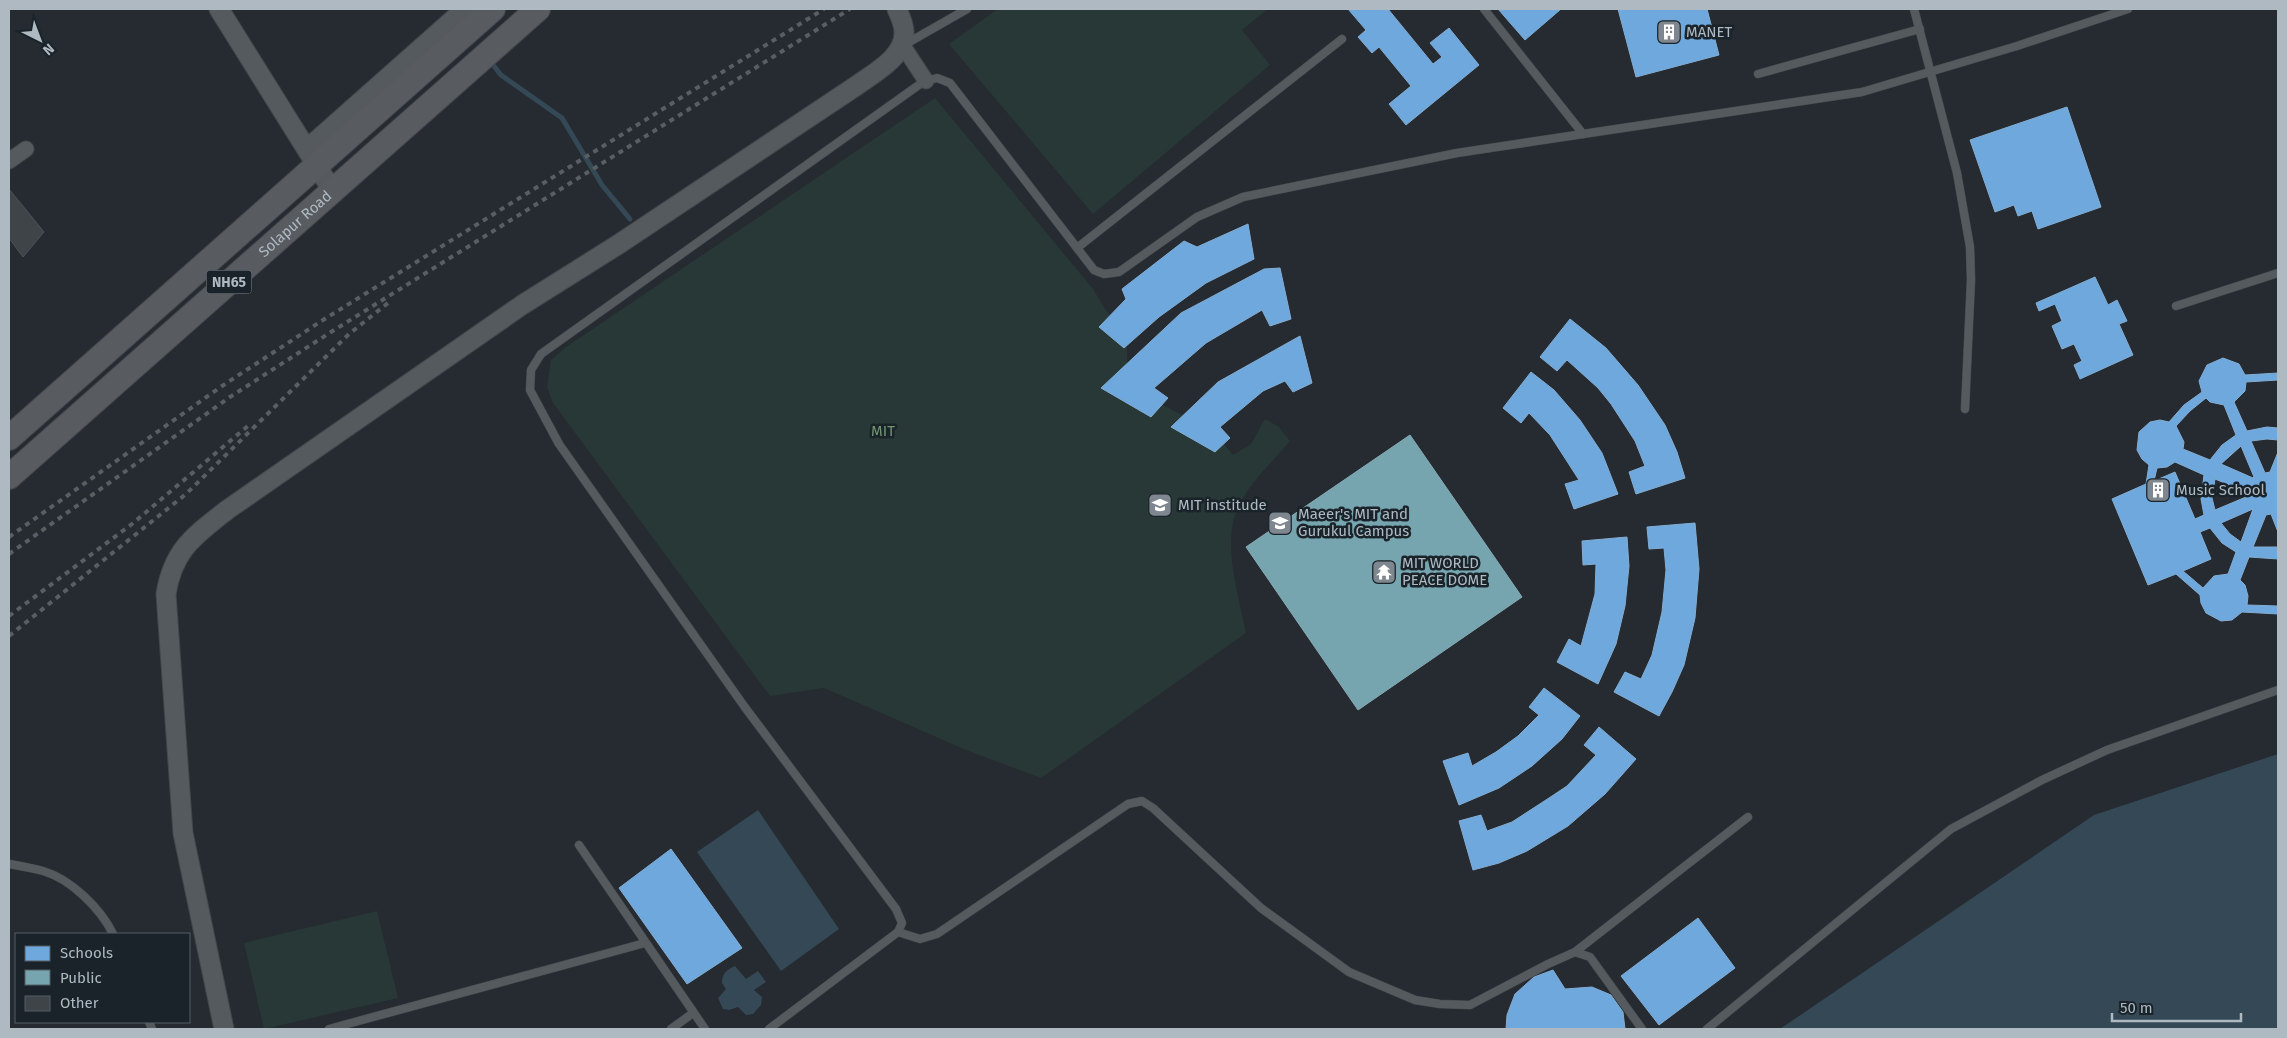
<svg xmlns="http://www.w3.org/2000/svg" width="2287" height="1038" font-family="'Fira Sans',sans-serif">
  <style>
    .green { fill: #273836 }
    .water { fill: #344856 }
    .schools { fill: #6fa8dc; stroke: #82add4; fill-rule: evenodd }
    .public { fill: #76a5af; stroke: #87abb5 }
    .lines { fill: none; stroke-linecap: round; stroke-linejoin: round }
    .stream { stroke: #344856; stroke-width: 5 }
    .building { fill: #3e4448; stroke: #4c5358 }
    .service-casing { stroke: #42474b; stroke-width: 9 }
    .minor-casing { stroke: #42474b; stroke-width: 17 }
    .tertiary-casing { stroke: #42474b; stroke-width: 21 }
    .trunk-casing { stroke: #41474b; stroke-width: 26 }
    .service { stroke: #555a5e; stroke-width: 8 }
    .minor { stroke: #555a5e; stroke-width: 15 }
    .tertiary { stroke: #555a5e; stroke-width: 19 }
    .trunk { stroke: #585c60; stroke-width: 24 }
    .rail { stroke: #585e62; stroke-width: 4; stroke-dasharray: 5 5; stroke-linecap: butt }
    .labels { text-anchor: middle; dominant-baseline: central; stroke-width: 5; stroke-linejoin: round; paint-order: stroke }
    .shield { fill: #1a2329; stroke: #828c94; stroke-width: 1 }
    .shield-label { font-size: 14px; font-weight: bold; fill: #aeb9c2 }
    .poi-label { font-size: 15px; fill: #aeb9c2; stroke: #1a2329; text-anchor: start }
    .street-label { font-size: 15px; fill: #aeb9c2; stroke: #1a2329 }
    .park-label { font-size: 15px; fill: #709671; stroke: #1a2329 }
  </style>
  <rect width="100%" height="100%" fill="#252b30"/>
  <g class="green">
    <path d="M998 9H1268L1242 30 1270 65 1093 214 949 44Z"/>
    <path d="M935 98 1093 289 1127 344V386L1182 415 1199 429 1221 440 1233 455 1251 444 1265 419 1278 426 1290 441C1271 464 1245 486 1235 515 1224 548 1239 599 1246 633L1041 778 966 750 824 688 770 696 553 403 547 387 551 360 566 347Z"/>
    <path d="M377 911 398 998 264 1029 244 943Z"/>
  </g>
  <g class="water">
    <path d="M2278 754V1029H1780L2094 815Z"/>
    <path d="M758 810 839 929 781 971 697 852Z"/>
    <path d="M735 966 746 979 758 971 766 982 754 990 762 997 761 1005 753 1014 746 1015 738 1007 729 1010 723 1009 718 998 726 989 722 983C722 974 726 970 735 966Z"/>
  </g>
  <g class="schools">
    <path d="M1348 9H1388L1433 64 1442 57 1430 43 1449 28 1479 65 1406 125 1389 104 1411 86 1379 47 1372 53 1358 37 1366 30Z"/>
    <path d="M1498 9H1561L1525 40Z"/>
    <path d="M1618 9H1707L1719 55 1636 77Z"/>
    <path d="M2067 107 2101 207 2038 229 2032 211 2018 216 2014 205 1995 212 1970 140Z"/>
    <path d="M1248 224 1254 259 1206 283 1159 317 1124 348 1099 327 1126 299 1122 289 1184 241 1197 247Z"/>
    <path d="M1280 268 1291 319 1270 326 1262 310 1206 343 1154 388 1168 398 1151 417 1101 388 1181 313 1264 269Z"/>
    <path d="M2095 277 2108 305 2117 300 2127 321 2119 324 2133 355 2080 379 2074 365 2082 361 2074 344 2062 349 2052 326 2062 321 2055 304 2039 311 2036 303Z"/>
    <path d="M1570 319 1606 348 1638 385 1665 425 1677 452 1685 478 1636 494 1629 472 1645 466 1635 441 1611 404 1598 388 1567 360 1557 371 1540 357Z"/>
    <path d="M1300 336 1312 383 1293 392 1285 381 1263 391 1220 427 1230 438 1215 452 1171 427 1218 382Z"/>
    <path d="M2223 358 2239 364 2245 375 2278 373V380L2246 382 2245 391 2234 402 2247 431 2267 427 2278 428V440L2267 439 2251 441 2265 473 2270 472 2278 452V532L2271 514 2266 515 2253 547H2278V559L2249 557 2240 580 2245 585 2248 596 2247 605 2278 606V614L2242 612 2232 620 2221 621 2206 613 2201 603 2200 595 2176 574 2148 585 2112 499 2146 484 2149 465 2142 459 2137 450 2139 432 2150 422 2160 420 2169 422 2184 405 2202 392 2199 381 2207 365ZM2206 398 2210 402 2224 405 2236 435 2222 445 2210 460 2183 449 2184 442 2176 426 2190 411ZM2241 446 2254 477 2253 478 2221 464ZM2175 462 2204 475 2201 499 2204 515 2195 519 2175 472 2154 481 2157 468 2167 467ZM2215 479 2246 492V497L2215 510 2212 498ZM2253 509 2241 542 2230 534 2221 523ZM2210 528 2222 543 2236 552 2228 574 2214 576 2203 588 2183 571 2211 559 2200 532Z"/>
    <path d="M1531 372 1554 390 1580 420 1602 453 1618 494 1574 509 1565 484 1579 480 1550 435 1529 413 1521 423 1503 408Z"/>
    <path d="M1695 523 1699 569 1695 618 1684 665 1672 692 1659 716 1614 692 1625 672 1641 679 1652 655 1662 612 1666 570 1664 548 1649 549 1647 527Z"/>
    <path d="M1627 537 1629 566 1625 606 1616 644 1598 684 1557 662 1569 639 1581 646 1595 594 1596 564 1583 565 1582 541Z"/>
    <path d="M1544 688 1580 716 1562 739 1532 766 1499 788 1459 805 1443 761 1468 753 1472 766 1496 752 1518 736 1539 715 1529 707Z"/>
    <path d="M1599 727 1636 759 1605 794 1568 826 1527 851 1499 863 1473 870 1459 821 1481 815 1487 831 1512 822 1549 798 1567 786 1596 755 1584 745Z"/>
    <path d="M671 849 742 948 687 984 619 888Z"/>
    <path d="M1698 918 1735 968 1659 1025 1621 976Z"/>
    <path d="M1553 970 1565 989 1592 987 1611 995 1623 1012 1625 1029H1506L1507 1015 1515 994 1534 977Z"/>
  </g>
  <path class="public" d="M1410 435 1522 597 1358 710 1246 547Z"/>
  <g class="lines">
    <path class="stream" d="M490 61 501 75 562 118 602 185 630 219"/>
  </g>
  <path class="building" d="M9 189 44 232 23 257 9 238Z"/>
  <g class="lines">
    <g class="service-casing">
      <g id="service">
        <path d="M1484 9 1583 134"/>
        <path d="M1914 9 1957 173 1970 247 1971 280 1965 409"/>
        <path d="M904 45 967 9"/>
        <path d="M1758 74 1920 29"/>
        <path d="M1077 248 1342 39"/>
        <path d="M2176 306 2278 273"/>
        <path d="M579 845 705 1029"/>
        <path d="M9 864C20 866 32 868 43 871 71 879 101 909 113 934"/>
        <path d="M898 932 920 939 937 934 1128 804 1142 801 1153 808 1261 908 1349 972 1415 1000 1440 1004 1470 1005 1548 964 1575 952 1590 957 1642 1029"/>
        <path d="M1575 952 1748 817"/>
        <path d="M149 1022 152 1029"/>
        <path d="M329 1029 645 943"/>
        <path d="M671 1029 693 1013"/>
        <path d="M769 1029 898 932 902 923 896 909 744 706 559 444 530 390 531 370 541 354 923 82 937 78 950 83 1094 270 1104 274 1119 272 1197 217 1243 197 1457 153 1862 92 2017 46 2128 9"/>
        <path d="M1707 1029 1951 829 2042 780 2107 750 2278 690"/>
      </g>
    </g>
    <g class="minor-casing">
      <g id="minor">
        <path d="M903 46 926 81"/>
        <path d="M9 161 26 149"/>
      </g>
    </g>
    <g class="tertiary-casing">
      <g id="tertiary">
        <path d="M219 9 332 190"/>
        <path d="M307 149 465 9"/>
        <path d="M224 1029 183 833 166 594C173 550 194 536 227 510L522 305 619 244 856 86C874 73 905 57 904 32 904 24 900 16 897 9"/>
      </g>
    </g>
    <g class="trunk-casing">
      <g id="trunk">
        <path d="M9 438 493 9"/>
        <path id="s1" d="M9 477 538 9"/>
      </g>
    </g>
    <use href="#service" class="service"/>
    <use href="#minor" class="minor"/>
    <use href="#tertiary" class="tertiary"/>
    <use href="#trunk" class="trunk"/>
    <g class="rail">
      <path d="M9 537 222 386 323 320 824 9"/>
      <path d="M9 554 230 397 331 332 850 9"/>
      <path d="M9 616 132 524 249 425"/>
      <path d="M9 636 186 494 349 334 388 303"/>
    </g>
  </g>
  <defs>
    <g id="building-square" transform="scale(1.25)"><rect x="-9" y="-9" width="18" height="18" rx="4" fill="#7e878f" stroke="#1a2329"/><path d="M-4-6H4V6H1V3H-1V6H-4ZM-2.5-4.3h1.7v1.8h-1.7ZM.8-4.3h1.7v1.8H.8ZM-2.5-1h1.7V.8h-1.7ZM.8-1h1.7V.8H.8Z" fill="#fff"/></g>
    <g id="university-square" transform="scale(1.25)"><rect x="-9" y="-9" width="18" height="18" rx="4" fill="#7e878f" stroke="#1a2329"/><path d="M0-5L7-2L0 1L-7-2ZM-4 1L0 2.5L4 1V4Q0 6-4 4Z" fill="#fff"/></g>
    <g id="school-square" transform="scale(1.25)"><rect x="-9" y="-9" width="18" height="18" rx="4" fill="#7e878f" stroke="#1a2329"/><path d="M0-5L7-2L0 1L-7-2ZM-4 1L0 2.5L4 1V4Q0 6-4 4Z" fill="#fff"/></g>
    <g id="temple-square" transform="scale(1.25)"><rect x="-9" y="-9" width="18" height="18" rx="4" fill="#7e878f" stroke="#1a2329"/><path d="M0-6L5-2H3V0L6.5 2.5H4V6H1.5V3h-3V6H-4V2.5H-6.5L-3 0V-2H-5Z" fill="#fff"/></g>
  </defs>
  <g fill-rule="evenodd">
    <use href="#building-square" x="1669" y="32"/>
    <use href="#building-square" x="2158" y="490"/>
    <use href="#university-square" x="1160" y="505"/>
    <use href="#school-square" x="1280" y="523"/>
    <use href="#temple-square" x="1384" y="572"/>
  </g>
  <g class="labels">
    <rect class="shield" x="206.5" y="270.5" width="45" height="23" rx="4"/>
    <g class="shield-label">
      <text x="229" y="282">NH65</text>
    </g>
    <g class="poi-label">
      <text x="1686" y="32">MANET</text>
      <text x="2176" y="490">Music School</text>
      <text x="1178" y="505">MIT institude</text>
      <text x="1298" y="514">Maeer's MIT and<tspan x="1298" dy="17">Gurukul Campus</tspan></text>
      <text x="1402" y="563">MIT WORLD<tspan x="1402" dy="17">PEACE DOME</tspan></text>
    </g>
    <g class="street-label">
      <text stroke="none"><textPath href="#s1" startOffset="382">Solapur Road</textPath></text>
    </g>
    <g class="park-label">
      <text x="883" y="431">MIT</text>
    </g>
  </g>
  <rect width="2287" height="1038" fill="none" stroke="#aeb9c2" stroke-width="20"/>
  <rect x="15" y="933" width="175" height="90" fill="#1a2329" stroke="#555f66"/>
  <rect x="25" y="946" width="25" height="15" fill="#6fa8dc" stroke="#555f66"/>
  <text x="60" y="958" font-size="15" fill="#aeb9c2">Schools</text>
  <rect x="25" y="970" width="25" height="15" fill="#76a5af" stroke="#555f66"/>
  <text x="60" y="983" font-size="15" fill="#aeb9c2">Public</text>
  <rect x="25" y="996" width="25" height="15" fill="#3e4448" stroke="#555f66"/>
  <text x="60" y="1008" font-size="15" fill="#aeb9c2">Other</text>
  <g transform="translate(40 40) rotate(138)" stroke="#1a2329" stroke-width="4" paint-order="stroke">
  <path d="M0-4L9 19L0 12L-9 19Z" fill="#aeb9c2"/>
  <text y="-8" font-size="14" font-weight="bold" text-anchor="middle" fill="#aeb9c2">N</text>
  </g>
  <path d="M2112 1013v8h129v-8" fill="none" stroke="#aeb9c2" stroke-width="2.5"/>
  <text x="2120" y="1013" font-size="15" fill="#aeb9c2" stroke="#1a2329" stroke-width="4" paint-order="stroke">50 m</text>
</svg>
